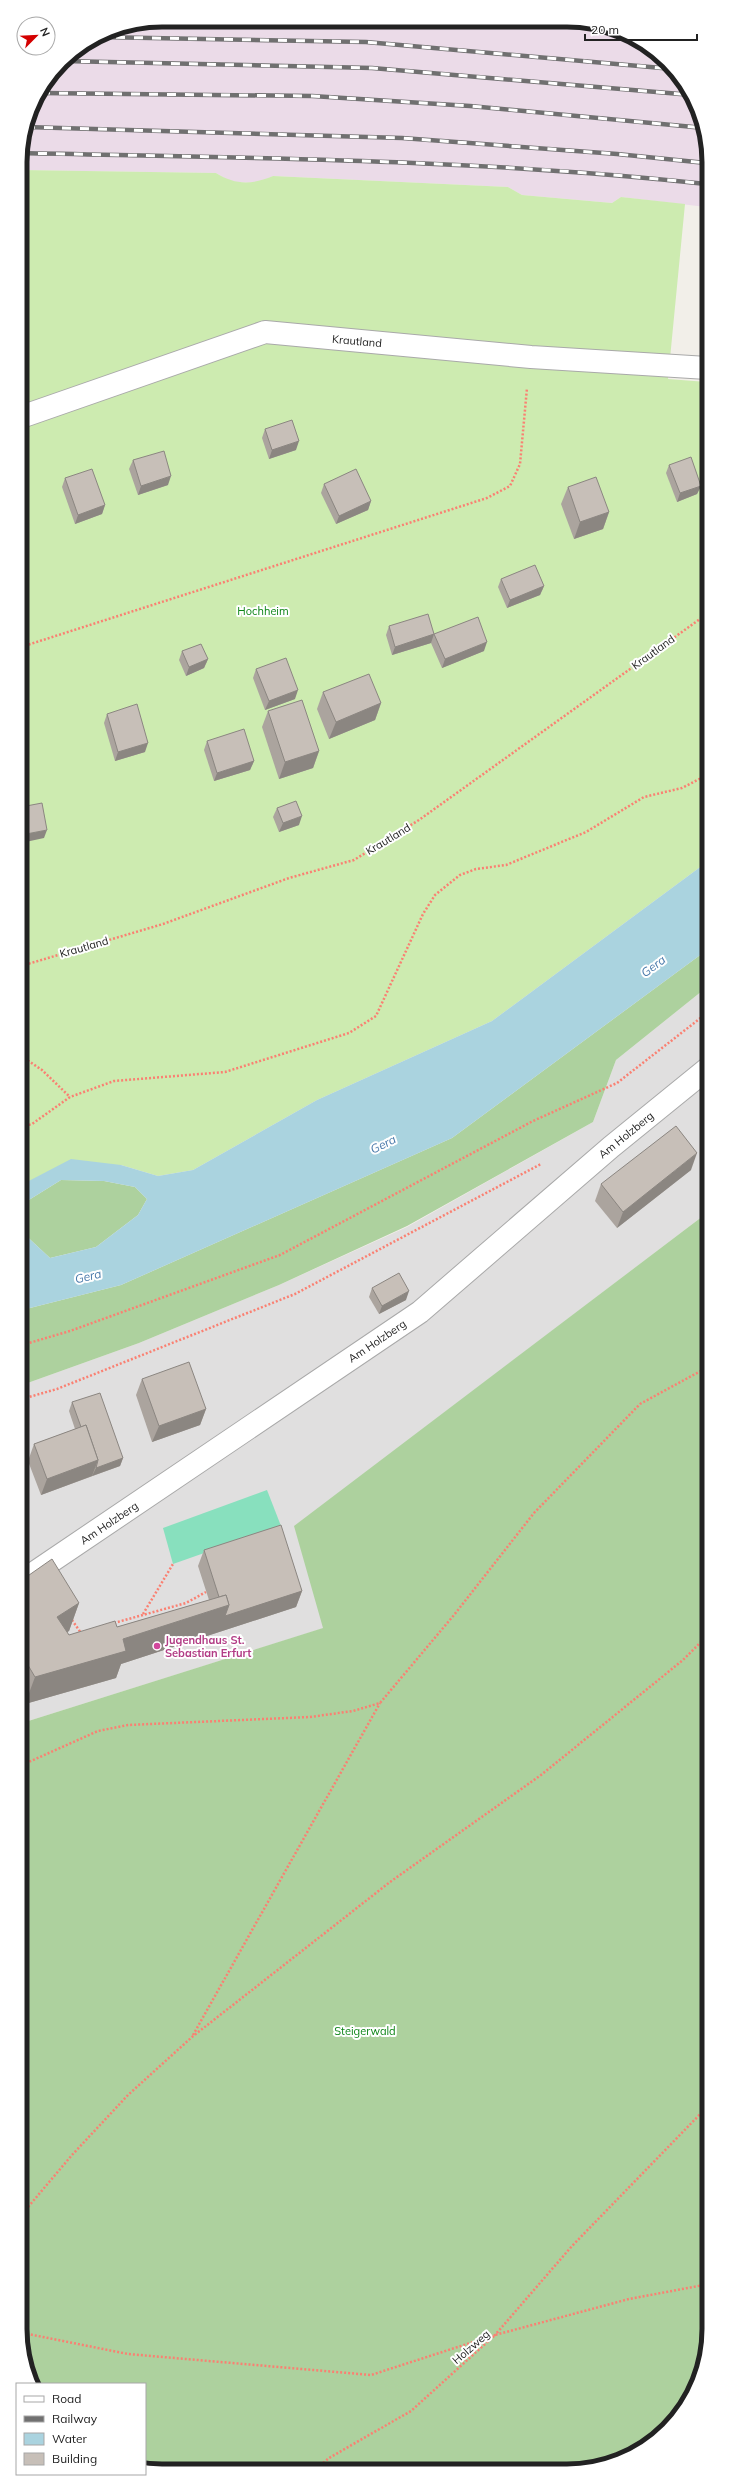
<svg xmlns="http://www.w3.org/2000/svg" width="729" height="2491" font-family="Mulish,sans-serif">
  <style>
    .residential { fill: #e0dfdf }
    .industrial { fill: #ebdbe8 }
    .grass { fill: #cdebb0 }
    .forest { fill: #add19e }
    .pitch { fill: #88e0be }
    .water { fill: #aad3df }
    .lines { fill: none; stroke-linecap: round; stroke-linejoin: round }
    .minor-casing { stroke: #a9a9a9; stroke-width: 24 }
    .path { stroke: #fa8072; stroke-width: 2.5; stroke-dasharray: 2 2; stroke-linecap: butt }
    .minor { stroke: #fff; stroke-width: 22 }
    .rail-casing { stroke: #707070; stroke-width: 4.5 }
    .rail { stroke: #fff; stroke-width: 3; stroke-dasharray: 9; stroke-linecap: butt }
    .wall { fill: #aba49e }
    .shaded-wall { fill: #8b8681 }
    .building { fill: #c7bfb8; stroke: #8b8681 }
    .hotel-dot { fill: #d1479c; stroke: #fff; stroke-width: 1.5 }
    .labels { text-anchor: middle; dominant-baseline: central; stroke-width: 4; stroke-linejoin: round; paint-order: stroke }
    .street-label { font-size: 11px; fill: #222; stroke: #fff }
    .park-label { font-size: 11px; fill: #0c8416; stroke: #fff }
    .hotel-label { font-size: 11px; font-weight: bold; fill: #b23c85; stroke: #fff; text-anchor: start }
    .water-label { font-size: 12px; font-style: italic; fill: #4a7aab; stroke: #fff }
    .rim { fill: none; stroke: #222; stroke-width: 5 }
  </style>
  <rect width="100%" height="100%" fill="#f2efe9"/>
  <path class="residential" d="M707 987V1213L295 1526 324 1628 22 1723V1385L139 1343 279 1285 407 1227 593 1122 616 1060Z"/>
  <path class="industrial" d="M162 20 537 22 611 29 638 39 668 62 694 99 706 135V207L621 197 612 203 522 195 508 187 273 176 258 183 231 182 216 173 20 170V153L31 107 62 61 108 31Z"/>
  <path class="grass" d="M20 170 216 173C235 185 252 185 273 176L508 187 522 195 612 203 621 197 685 204 668 379 707 382V862L492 1021 317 1100 193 1170 158 1176 121 1165 21 1186Z"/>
  <g class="forest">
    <path d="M707 950V987L616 1060 593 1122 407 1226 279 1285 139 1343 22 1385V1310L121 1285 452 1138Z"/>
    <path d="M61 1180 104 1181 135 1187 147 1199 138 1215 96 1247 50 1258 21 1231V1211L24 1203Z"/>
    <path d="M707 1213 709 2338 698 2383 674 2422 638 2452 594 2468H145V2384H32L23 2356 22 1723 323 1628 294 1526Z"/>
  </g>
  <path class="pitch" d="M267 1490 281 1526 173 1564 163 1528Z"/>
  <path class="water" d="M707 862V950L452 1138 121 1285 22 1310 21 1231 50 1258 96 1247 138 1215 147 1199 135 1187 104 1181 61 1180 24 1203 21 1211 23 1184 71 1159 121 1165 158 1176 193 1170 317 1100 492 1021Z"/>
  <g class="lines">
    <g class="minor-casing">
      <g id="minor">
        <path d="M21 417 265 332 531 357 707 368"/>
        <path d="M28 1577 420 1312 611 1147 707 1069"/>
      </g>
    </g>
    <g class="path">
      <path d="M21 647 487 498 510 486 520 464 527 388"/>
      <path d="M21 966 163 924 289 878 354 860 419 820 707 614"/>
      <path d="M21 1056 42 1070 70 1097"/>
      <path d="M21 1127 32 1124 70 1097 114 1081 225 1072 349 1033 376 1016 423 914 435 895 460 875 476 869 506 865 586 832 644 797 682 788 707 775"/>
      <path d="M22 1345 70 1331 280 1255 533 1121 617 1083 707 1013"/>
      <path d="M22 1399 57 1389 295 1294 541 1164"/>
      <path d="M143 1614 173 1564"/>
      <path d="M72 1620 81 1633"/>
      <path d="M114 1623 186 1603 206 1592"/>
      <path d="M22 1765 98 1731 128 1725 310 1717 353 1711 380 1703 454 1615 534 1513 640 1404 708 1367"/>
      <path d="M193 2035 380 1703"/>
      <path d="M23 2213 72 2155 128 2095 192 2037 390 1882 541 1775 683 1660 708 1635"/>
      <path d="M23 2333 128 2354 371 2375 495 2335 572 2246 708 2106"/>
      <path d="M317 2468 329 2458 411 2411 495 2335 629 2299 709 2284"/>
    </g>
    <use href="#minor" class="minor"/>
    <g class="rail-casing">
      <g id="rail">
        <path d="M98 37 366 42 673 69"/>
        <path d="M63 61 372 68 692 95"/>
        <path d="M41 93 312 96 470 106 704 128"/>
        <path d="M26 127 402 138 617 154 706 163"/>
        <path d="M20 153C249 158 479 159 706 184"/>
      </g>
    </g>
    <use href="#rail" class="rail"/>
  </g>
  <g class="wall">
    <path d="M265 429 296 450 269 459 262 438Z"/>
    <path d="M133 460 168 485 138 495 129 469Z"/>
    <path d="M669 465 701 486 697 494 677 502 666 473Z"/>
    <path d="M65 478 105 505 102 514 75 524 62 487Z"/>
    <path d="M324 484 371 501 368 510 336 524 321 493Z"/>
    <path d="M568 487 609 512 603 529 574 539 561 504Z"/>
    <path d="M501 579 544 586 540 595 507 608 498 587Z"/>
    <path d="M389 626 434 634 484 651 442 668 431 643 392 655 386 635Z"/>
    <path d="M182 651 208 659 204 668 186 676 179 660Z"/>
    <path d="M256 669 295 699 265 710 253 678Z"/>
    <path d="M323 692 381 703 375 720 329 739 317 709Z"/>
    <path d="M268 711 319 751 313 768 279 779 262 727Z"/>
    <path d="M107 714 145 752 115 761 104 723Z"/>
    <path d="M207 741 254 761 250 770 214 781 204 750Z"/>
    <path d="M277 808 299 825 279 832 273 817Z"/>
    <path d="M691 1170 617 1228 595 1201 601 1184Z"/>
    <path d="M372 1288 406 1300 379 1314 369 1297Z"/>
    <path d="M142 1379 206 1409 200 1425 152 1442 136 1395Z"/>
    <path d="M72 1402 123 1458 120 1466 41 1495 28 1461 34 1444 75 1429 69 1411Z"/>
    <path d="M204 1550 302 1591 296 1607 121 1664 116 1678 25 1704 22 1699V1580L79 1603 69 1631 67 1632 69 1635 117 1627 209 1600 198 1566Z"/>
  </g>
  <g class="shaded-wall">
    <path d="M299 441 296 450 269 459 272 450Z"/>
    <path d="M171 476 168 485 138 495 141 486Z"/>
    <path d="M701 486 697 494 677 502 680 493Z"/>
    <path d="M371 501 368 510 336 524 339 516Z"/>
    <path d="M105 505 102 514 75 524 78 515Z"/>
    <path d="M609 512 603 529 574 539 580 522Z"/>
    <path d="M544 586 540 595 507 608 510 600Z"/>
    <path d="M434 634 431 643 392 655 395 647Z"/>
    <path d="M487 642 484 651 442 668 445 659Z"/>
    <path d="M208 659 204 668 186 676 189 667Z"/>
    <path d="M298 690 295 699 265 710 269 701Z"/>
    <path d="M381 703 375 720 329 739 336 722Z"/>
    <path d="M148 743 145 752 115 761 118 752Z"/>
    <path d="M319 751 313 768 279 779 285 762Z"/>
    <path d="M254 761 250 770 214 781 217 773Z"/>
    <path d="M302 816 299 825 279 832 283 823Z"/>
    <path d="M47 830 44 838 21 843V835Z"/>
    <path d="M697 1153 691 1170 617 1228 623 1212Z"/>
    <path d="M409 1291 406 1300 379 1314 382 1306Z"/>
    <path d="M206 1409 200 1425 152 1442 159 1426Z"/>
    <path d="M123 1458 120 1466 92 1476 96 1468Z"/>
    <path d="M98 1460 92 1476 41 1495 47 1479Z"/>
    <path d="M302 1591 296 1607 121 1664 116 1678 25 1704 35 1677 123 1639 229 1605Z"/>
    <path d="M79 1603 69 1631 47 1644 57 1617Z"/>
  </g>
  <g class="building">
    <path d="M292 420 299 441 272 450 265 429Z"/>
    <path d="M164 451 171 476 141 486 133 460Z"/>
    <path d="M691 457 701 486 680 493 669 465Z"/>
    <path d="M92 469 105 505 78 515 65 478Z"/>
    <path d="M356 469 371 501 339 516 324 484Z"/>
    <path d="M596 477 609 512 580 522 568 487Z"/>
    <path d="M535 565 544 586 510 600 501 579Z"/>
    <path d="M428 614 434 634 395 647 389 626Z"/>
    <path d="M478 617 487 642 445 659 434 634Z"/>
    <path d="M201 644 208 659 189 667 182 651Z"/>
    <path d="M286 658 298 690 269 701 256 669Z"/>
    <path d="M369 674 381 703 336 722 323 692Z"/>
    <path d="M302 700 319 751 285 762 268 711Z"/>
    <path d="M137 704 148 743 118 752 107 714Z"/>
    <path d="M244 729 254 761 217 773 207 741Z"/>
    <path d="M296 801 302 816 283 823 277 808Z"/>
    <path d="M42 803 47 830 21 835V807Z"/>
    <path d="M676 1126 697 1153 623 1212 601 1184Z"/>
    <path d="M399 1273 409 1291 382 1306 372 1288Z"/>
    <path d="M189 1362 206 1409 159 1426 142 1379Z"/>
    <path d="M100 1393 123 1458 96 1468 98 1460 86 1425 81 1427 72 1402Z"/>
    <path d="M86 1425 98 1460 47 1479 34 1444Z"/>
    <path d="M281 1525 302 1591 225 1616 229 1605 226 1595 219 1597 204 1550Z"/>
    <path d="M52 1559 79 1603 57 1617 69 1635 115 1621 117 1627 226 1595 229 1605 123 1639 126 1651 35 1677 22 1655V1580Z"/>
  </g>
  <circle class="hotel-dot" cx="157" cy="1646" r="4"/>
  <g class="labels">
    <g class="street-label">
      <text transform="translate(357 341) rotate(5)">Krautland</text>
      <text transform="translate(653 652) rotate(-36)">Krautland</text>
      <text transform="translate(388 839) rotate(-31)">Krautland</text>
      <text transform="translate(84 947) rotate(-16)">Krautland</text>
      <text transform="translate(626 1135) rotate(-39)">Am Holzberg</text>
      <text transform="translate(377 1341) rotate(-34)">Am Holzberg</text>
      <text transform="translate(109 1523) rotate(-34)">Am Holzberg</text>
      <text transform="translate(471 2347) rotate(-41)">Holzweg</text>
    </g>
    <g class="park-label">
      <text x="263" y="611">Hochheim</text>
      <text x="365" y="2031">Steigerwald</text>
    </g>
    <g class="hotel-label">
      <text x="165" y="1640">Jugendhaus St.<tspan x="165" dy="13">Sebastian Erfurt</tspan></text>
    </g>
    <g class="water-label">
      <text transform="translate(653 966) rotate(-37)">Gera</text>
      <text transform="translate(383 1144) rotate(-27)">Gera</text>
      <text transform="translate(88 1276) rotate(-13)">Gera</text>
    </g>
  </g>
  <path d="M0 0H729V2491H0ZM162 27H567A135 135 0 0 1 702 162V2329A135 135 0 0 1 567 2464H162A135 135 0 0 1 27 2329V162A135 135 0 0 1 162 27Z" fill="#fff" fill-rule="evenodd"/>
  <path class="rim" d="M162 27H567A135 135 0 0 1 702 162V2329A135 135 0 0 1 567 2464H162A135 135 0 0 1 27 2329V162A135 135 0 0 1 162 27Z"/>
  <rect x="16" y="2383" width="130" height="92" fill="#ffffff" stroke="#a7a7a7"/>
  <rect x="24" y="2396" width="20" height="6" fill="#ffffff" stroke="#a7a7a7"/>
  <text x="52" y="2403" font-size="12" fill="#222222">Road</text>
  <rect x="24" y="2416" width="20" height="6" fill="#707070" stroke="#a7a7a7"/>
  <text x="52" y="2423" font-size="12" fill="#222222">Railway</text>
  <rect x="24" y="2433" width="20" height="12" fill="#aad3df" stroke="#a7a7a7"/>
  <text x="52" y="2443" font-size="12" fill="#222222">Water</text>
  <rect x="24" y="2453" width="20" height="12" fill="#c7bfb8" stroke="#a7a7a7"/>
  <text x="52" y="2463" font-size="12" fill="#222222">Building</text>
  <g transform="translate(36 36) rotate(66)"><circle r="19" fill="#ffffff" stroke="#a7a7a7"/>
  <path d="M0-3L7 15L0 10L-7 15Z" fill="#d40000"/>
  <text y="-6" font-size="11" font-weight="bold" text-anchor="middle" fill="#222222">N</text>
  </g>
  <path d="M585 34v6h112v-6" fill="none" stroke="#222222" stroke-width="2"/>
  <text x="591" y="34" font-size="12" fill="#222222" stroke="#ffffff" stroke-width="3" paint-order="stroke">20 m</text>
</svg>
